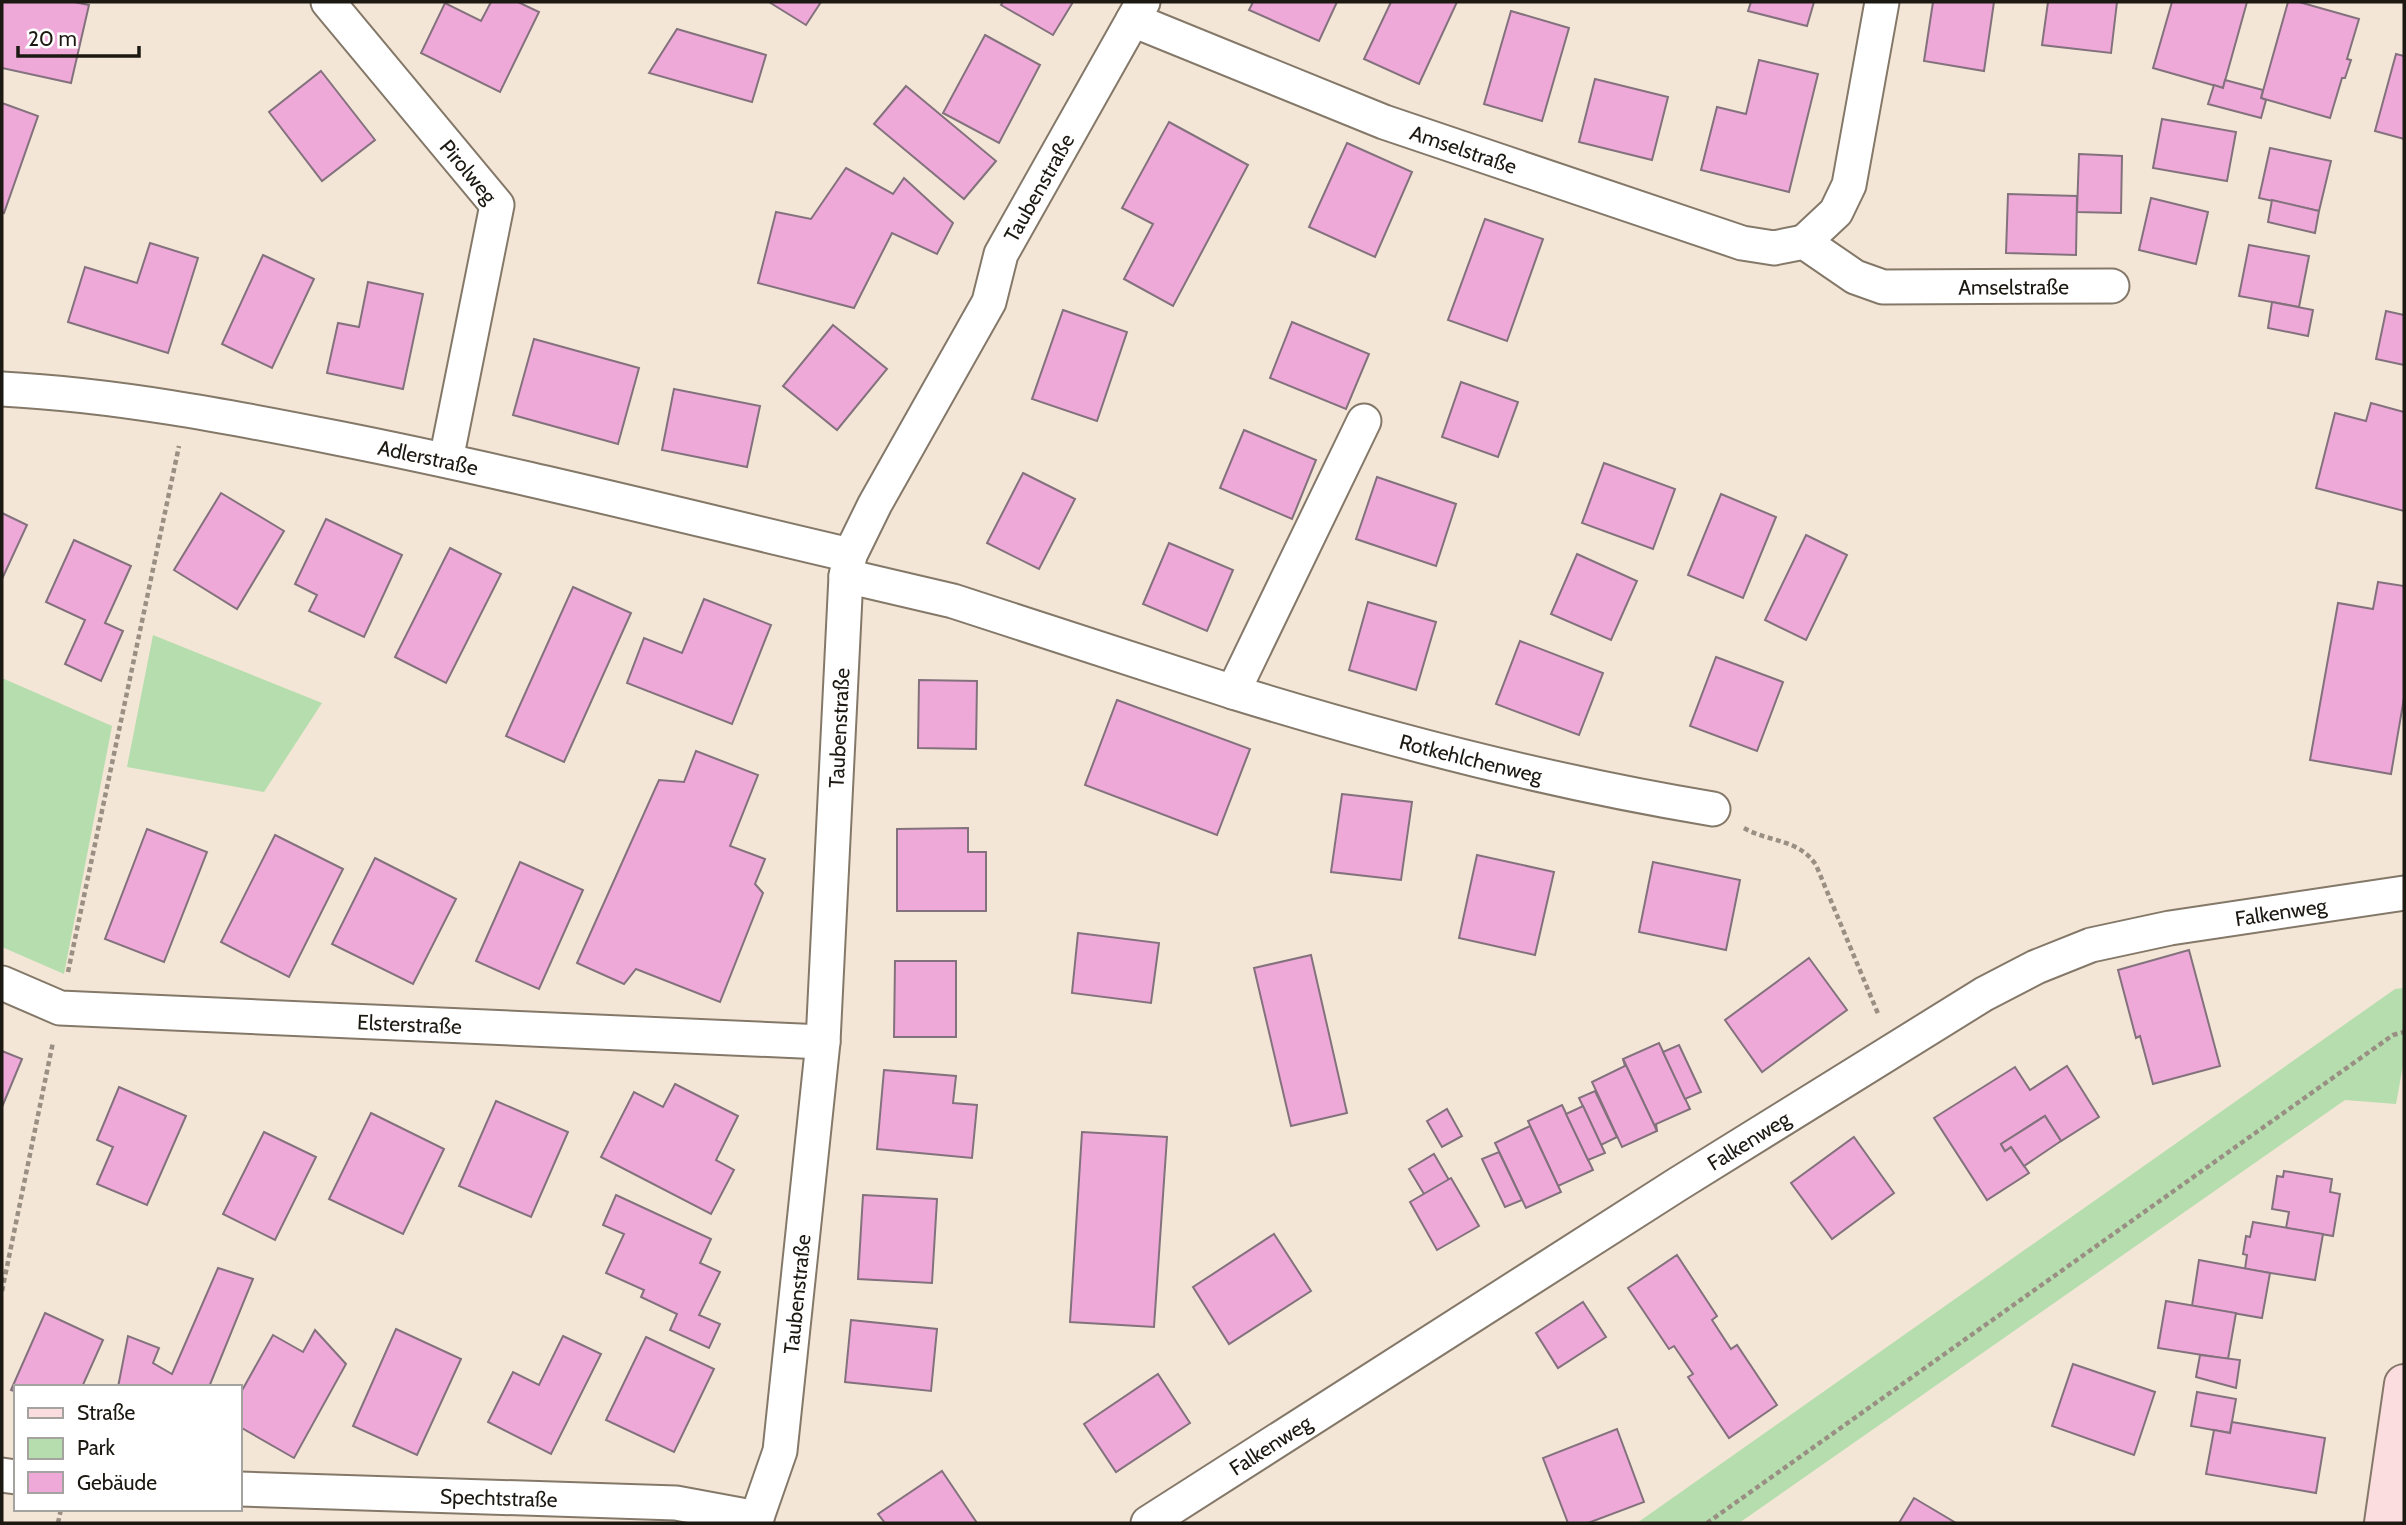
<svg xmlns="http://www.w3.org/2000/svg" width="2406" height="1525" font-family="Cabin,sans-serif">
  <style>
    .green { fill: #b5ddae }
    .building { fill: #efa9d8; stroke: #83727d; stroke-width: 2 }
    .lines { fill: none; stroke-linecap: round; stroke-linejoin: round }
    .street-casing { stroke: #847869; stroke-width: 37 }
    .secondary-casing { stroke: #847869; stroke-width: 42 }
    .path { stroke: #998f83; stroke-width: 4.5; stroke-dasharray: 5 3.5; stroke-linecap: butt }
    .street { stroke: #fff; stroke-width: 33 }
    .secondary { stroke: #fbdcdf; stroke-width: 38 }
    .labels { text-anchor: middle; dominant-baseline: central; stroke-width: 5; stroke-linejoin: round; paint-order: stroke }
    .street-label { font-size: 21px; fill: #1c1812; stroke: #fff }
  </style>
  <rect width="100%" height="100%" fill="#f4e6d6"/>
  <g class="green">
    <path d="M153 635 322 703 264 792 127 767Z"/>
    <path d="M2 678 112 726 64 974 2 947Z"/>
    <path d="M2404 988V1060L2396 1104 2345 1100 1739 1523H1637L2395 989Z"/>
  </g>
  <g class="building">
    <path d="M2 2H74L89 5 71 83 2 68Z"/>
    <path d="M491 2H518L539 12 500 92 421 53 445 3 481 21Z"/>
    <path d="M769 2H821L806 25Z"/>
    <path d="M1003 2H1073L1053 35 1001 5Z"/>
    <path d="M1253 2H1337L1319 41 1249 10Z"/>
    <path d="M1391 2H1457L1419 84 1364 59Z"/>
    <path d="M1751 2H1814L1807 26 1748 11Z"/>
    <path d="M1933 2H1994L1984 71 1924 61Z"/>
    <path d="M2048 2H2117L2111 53 2042 45Z"/>
    <path d="M2172 2H2247L2223 88 2153 68Z"/>
    <path d="M2288 2H2299L2359 19 2347 59 2351 60 2345 78H2342L2330 118 2261 98Z"/>
    <path d="M1511 11 1569 28 1542 121 1484 104Z"/>
    <path d="M677 29 766 55 752 102 649 73Z"/>
    <path d="M985 35 1040 65 999 143 943 113Z"/>
    <path d="M2396 54 2404 56V139L2375 131Z"/>
    <path d="M1759 60 1818 74 1789 192 1701 170 1717 107 1746 114Z"/>
    <path d="M321 71 375 140 322 181 269 112Z"/>
    <path d="M1595 79 1668 97 1652 160 1579 142Z"/>
    <path d="M2225 80 2263 90 2261 98 2266 100 2261 118 2208 104 2214 85 2223 88Z"/>
    <path d="M906 86 996 161 964 199 874 124Z"/>
    <path d="M2 103 38 116 4 213 2 212Z"/>
    <path d="M2162 119 2236 132 2227 181 2153 168Z"/>
    <path d="M1169 122 1248 165 1173 306 1124 279 1153 224 1122 208Z"/>
    <path d="M1347 143 1412 172 1375 257 1309 227Z"/>
    <path d="M2270 148 2331 161 2319 211 2259 198Z"/>
    <path d="M2079 154 2122 156 2121 213 2077 212Z"/>
    <path d="M846 168 893 194 904 178 953 223 937 254 892 233 854 308 758 283 776 212 811 219Z"/>
    <path d="M2008 194 2077 196 2076 255 2006 253Z"/>
    <path d="M2151 198 2208 212 2196 264 2139 250Z"/>
    <path d="M2272 200 2319 211 2315 233 2268 222Z"/>
    <path d="M1485 219 1543 239 1507 341 1448 320Z"/>
    <path d="M150 243 198 258 168 353 68 322 85 267 137 283Z"/>
    <path d="M2249 245 2309 256 2299 307 2239 296Z"/>
    <path d="M263 255 314 279 272 368 222 344Z"/>
    <path d="M368 282 423 294 403 389 327 373 338 323 359 327Z"/>
    <path d="M2272 302 2313 310 2308 336 2268 328Z"/>
    <path d="M1063 310 1127 332 1097 421 1032 399Z"/>
    <path d="M2386 311 2404 315V365L2376 359Z"/>
    <path d="M1292 322 1369 354 1346 409 1270 378Z"/>
    <path d="M833 325 887 369 837 430 783 386Z"/>
    <path d="M534 339 639 368 618 444 513 415Z"/>
    <path d="M1461 382 1518 402 1498 457 1442 437Z"/>
    <path d="M674 389 760 406 747 467 662 450Z"/>
    <path d="M2371 403 2404 412V511L2316 488 2335 413 2366 421Z"/>
    <path d="M1244 430 1316 460 1292 519 1220 488Z"/>
    <path d="M1604 463 1675 489 1653 549 1582 523Z"/>
    <path d="M1023 473 1075 499 1039 569 987 543Z"/>
    <path d="M1377 477 1456 504 1436 566 1356 539Z"/>
    <path d="M221 493 284 531 237 609 174 570Z"/>
    <path d="M1721 494 1776 517 1743 598 1688 575Z"/>
    <path d="M2 513 27 525 2 579Z"/>
    <path d="M326 519 402 555 364 637 309 611 317 595 295 584Z"/>
    <path d="M1806 535 1847 555 1806 640 1765 620Z"/>
    <path d="M74 540 131 566 105 623 123 631 101 681 65 664 85 620 46 602Z"/>
    <path d="M1169 543 1233 570 1207 631 1143 604Z"/>
    <path d="M450 548 501 574 446 683 395 657Z"/>
    <path d="M1577 554 1637 581 1611 640 1551 614Z"/>
    <path d="M2378 582 2404 586V698L2391 774 2310 760 2338 603 2373 609Z"/>
    <path d="M573 587 631 613 564 762 506 736Z"/>
    <path d="M704 599 771 625 732 724 627 683 644 638 682 653Z"/>
    <path d="M1368 602 1436 622 1416 690 1349 670Z"/>
    <path d="M1520 641 1603 673 1579 735 1496 704Z"/>
    <path d="M1716 657 1783 682 1757 751 1690 726Z"/>
    <path d="M919 680 977 681 976 749 918 748Z"/>
    <path d="M1117 700 1250 749 1217 835 1085 785Z"/>
    <path d="M696 751 758 775 730 846 765 859 755 884 763 893 720 1002 636 969 624 984 577 963 659 780 684 782Z"/>
    <path d="M1342 794 1412 802 1401 880 1331 872Z"/>
    <path d="M968 828V852H986V911H897V829Z"/>
    <path d="M147 829 207 852 164 962 105 939Z"/>
    <path d="M275 835 343 869 289 977 221 942Z"/>
    <path d="M1477 855 1554 872 1535 955 1459 938Z"/>
    <path d="M375 858 456 899 413 984 332 944Z"/>
    <path d="M520 862 583 890 539 989 476 961Z"/>
    <path d="M1653 862 1740 880 1726 950 1639 932Z"/>
    <path d="M1078 933 1159 943 1151 1003 1072 993Z"/>
    <path d="M2189 950 2220 1066 2153 1084 2140 1036 2136 1038 2118 970Z"/>
    <path d="M1311 955 1347 1113 1291 1126 1254 968Z"/>
    <path d="M1809 958 1847 1010 1762 1072 1725 1020Z"/>
    <path d="M895 961H956V1037H894Z"/>
    <path d="M1659 1043 1690 1109 1656 1124 1657 1131 1623 1059Z"/>
    <path d="M1679 1045 1701 1092 1685 1099 1663 1052Z"/>
    <path d="M2 1051 22 1059 2 1107Z"/>
    <path d="M1623 1059 1657 1131 1622 1147 1592 1082 1625 1066Z"/>
    <path d="M2067 1066 2099 1117 2061 1141 2045 1116 2001 1144 2005 1151 2011 1147 2029 1173 1987 1200 1934 1118 2015 1067 2030 1090Z"/>
    <path d="M884 1070 956 1076 953 1103 977 1105 972 1158 877 1149Z"/>
    <path d="M675 1084 738 1116 716 1160 734 1170 711 1214 601 1157 634 1092 663 1107Z"/>
    <path d="M119 1087 186 1116 147 1205 97 1184 113 1147 97 1140Z"/>
    <path d="M1595 1091 1617 1137 1601 1145 1579 1098Z"/>
    <path d="M496 1101 568 1132 531 1217 459 1186Z"/>
    <path d="M1562 1105 1593 1170 1558 1186 1528 1121Z"/>
    <path d="M1583 1106 1605 1153 1588 1160 1566 1114Z"/>
    <path d="M1447 1109 1462 1136 1442 1147 1427 1121Z"/>
    <path d="M371 1113 444 1149 403 1234 329 1199Z"/>
    <path d="M2045 1116 2061 1141 2024 1166 2011 1147 2005 1151 2001 1144Z"/>
    <path d="M1530 1126 1561 1192 1526 1208 1495 1143Z"/>
    <path d="M264 1132 316 1157 275 1240 223 1214Z"/>
    <path d="M1082 1132 1167 1137 1154 1327 1070 1322Z"/>
    <path d="M1854 1137 1894 1193 1832 1239 1791 1183Z"/>
    <path d="M1499 1152 1522 1200 1505 1207 1482 1159Z"/>
    <path d="M1434 1154 1449 1180 1424 1194 1409 1169Z"/>
    <path d="M2284 1171 2332 1179 2330 1192 2340 1194 2333 1236 2286 1228 2289 1212 2272 1209 2277 1176 2283 1177Z"/>
    <path d="M1451 1178 1479 1226 1437 1250 1410 1202Z"/>
    <path d="M616 1195 711 1239 700 1263 720 1272 699 1315 720 1324 709 1348 670 1330 677 1314 641 1297 644 1290 606 1273 624 1234 603 1225Z"/>
    <path d="M863 1195 937 1199 932 1283 858 1279Z"/>
    <path d="M2253 1222 2323 1234 2315 1280 2245 1269 2247 1255 2243 1254 2246 1236 2250 1237Z"/>
    <path d="M1274 1234 1311 1291 1229 1344 1193 1287Z"/>
    <path d="M1677 1255 1717 1316 1712 1320 1731 1349 1737 1345 1777 1405 1729 1438 1688 1377 1693 1374 1674 1346 1669 1349 1628 1288Z"/>
    <path d="M2199 1260 2270 1273 2262 1318 2192 1306Z"/>
    <path d="M218 1268 253 1279 209 1387H118L128 1336 159 1348 153 1363 172 1374Z"/>
    <path d="M2166 1301 2236 1313 2228 1359 2158 1348Z"/>
    <path d="M1583 1302 1606 1337 1558 1368 1536 1333Z"/>
    <path d="M45 1313 103 1340 82 1387H16V1392L11 1390Z"/>
    <path d="M851 1320 937 1329 931 1391 845 1382Z"/>
    <path d="M396 1329 461 1359 417 1455 353 1426Z"/>
    <path d="M315 1330 346 1364 294 1458 240 1427V1394L273 1335 303 1352Z"/>
    <path d="M563 1336 601 1354 551 1454 488 1422 513 1372 539 1385Z"/>
    <path d="M646 1337 714 1369 674 1452 606 1420Z"/>
    <path d="M2200 1355 2240 1360 2236 1388 2196 1377Z"/>
    <path d="M2073 1364 2155 1392 2134 1455 2052 1426Z"/>
    <path d="M1158 1374 1190 1423 1116 1472 1084 1424Z"/>
    <path d="M2197 1392 2236 1399 2230 1433 2191 1426Z"/>
    <path d="M2232 1422 2325 1438 2316 1493 2206 1474 2214 1430 2230 1433Z"/>
    <path d="M1617 1429 1644 1502 1588 1523H1568L1543 1458Z"/>
    <path d="M942 1471 977 1523H885L878 1514Z"/>
    <path d="M1914 1498 1956 1523H1899Z"/>
  </g>
  <g class="lines">
    <g class="street-casing">
      <g id="street">
        <path id="s1" d="M328 2 497 205 446 460"/>
        <path id="s2" d="M1133 20 1384 122 1742 243 1774 248 1804 242 1855 277 1883 287 2112 286"/>
        <path d="M1804 242 1836 212 1849 185 1882 2"/>
        <path id="s3" d="M2 389C116 395 226 416 337 438 509 472 679 515 850 555"/>
        <path d="M846 576 953 601 1233 692 1364 421"/>
        <path id="s4" d="M1233 692C1392 741 1550 782 1713 809"/>
        <path id="s5" d="M2 983 60 1008 823 1042"/>
        <path d="M2 1475 16 1477"/>
        <path id="s6" d="M240 1489 676 1503 757 1518"/>
        <path id="s7" d="M755 1523 780 1451 823 1042 846 576 850 555 875 504 989 302 1001 254 1143 2"/>
        <path id="s8" d="M1148 1523 1678 1184 1984 994 2036 967 2091 945 2170 928 2404 893"/>
      </g>
    </g>
    <g class="secondary-casing">
      <path id="secondary" d="M2384 1523 2404 1384"/>
    </g>
    <g class="path">
      <path d="M1744 828C1770 843 1798 838 1816 865L1879 1016"/>
      <path d="M68 972 179 446"/>
      <path d="M2 1291 53 1042"/>
      <path d="M58 1523 61 1509"/>
      <path d="M1707 1523 2393 1035 2404 1032"/>
    </g>
    <use href="#street" class="street"/>
    <use href="#secondary" class="secondary"/>
  </g>
  <g class="labels">
    <g class="street-label">
      <text stroke="none"><textPath href="#s2" startOffset="355">Amselstraße</textPath></text>
      <text stroke="none"><textPath href="#s1" startOffset="220">Pirolweg</textPath></text>
      <text stroke="none"><textPath href="#s7" startOffset="1390">Taubenstraße</textPath></text>
      <text stroke="none"><textPath href="#s2" startOffset="934">Amselstraße</textPath></text>
      <text stroke="none"><textPath href="#s3" startOffset="432">Adlerstraße</textPath></text>
      <text stroke="none"><textPath href="#s7" startOffset="802">Taubenstraße</textPath></text>
      <text stroke="none"><textPath href="#s4" startOffset="247">Rotkehlchenweg</textPath></text>
      <text stroke="none"><textPath href="#s8" startOffset="1300">Falkenweg</textPath></text>
      <text stroke="none"><textPath href="#s5" startOffset="413">Elsterstraße</textPath></text>
      <text stroke="none"><textPath href="#s8" startOffset="712">Falkenweg</textPath></text>
      <text stroke="none"><textPath href="#s7" startOffset="234">Taubenstraße</textPath></text>
      <text stroke="none"><textPath href="#s8" startOffset="145">Falkenweg</textPath></text>
      <text stroke="none"><textPath href="#s6" startOffset="259">Spechtstraße</textPath></text>
    </g>
  </g>
  <rect width="2406" height="1525" fill="none" stroke="#1c1812" stroke-width="7"/>
  <rect x="14" y="1385" width="228" height="126" fill="#ffffff" stroke="#a4a3a0" stroke-width="2"/>
  <rect x="28" y="1408" width="35" height="10" fill="#fbdcdf" stroke="#a4a3a0" stroke-width="2"/>
  <text x="77" y="1420" font-size="21" fill="#1c1812">Straße</text>
  <rect x="28" y="1438" width="35" height="21" fill="#b5ddae" stroke="#a4a3a0" stroke-width="2"/>
  <text x="77" y="1455" font-size="21" fill="#1c1812">Park</text>
  <rect x="28" y="1472" width="35" height="21" fill="#efa9d8" stroke="#a4a3a0" stroke-width="2"/>
  <text x="77" y="1490" font-size="21" fill="#1c1812">Gebäude</text>
  <path d="M18 46v10h121v-10" fill="none" stroke="#1c1812" stroke-width="3.5"/>
  <text x="28" y="46" font-size="21" fill="#1c1812" stroke="#ffffff" stroke-width="5" paint-order="stroke">20 m</text>
</svg>
